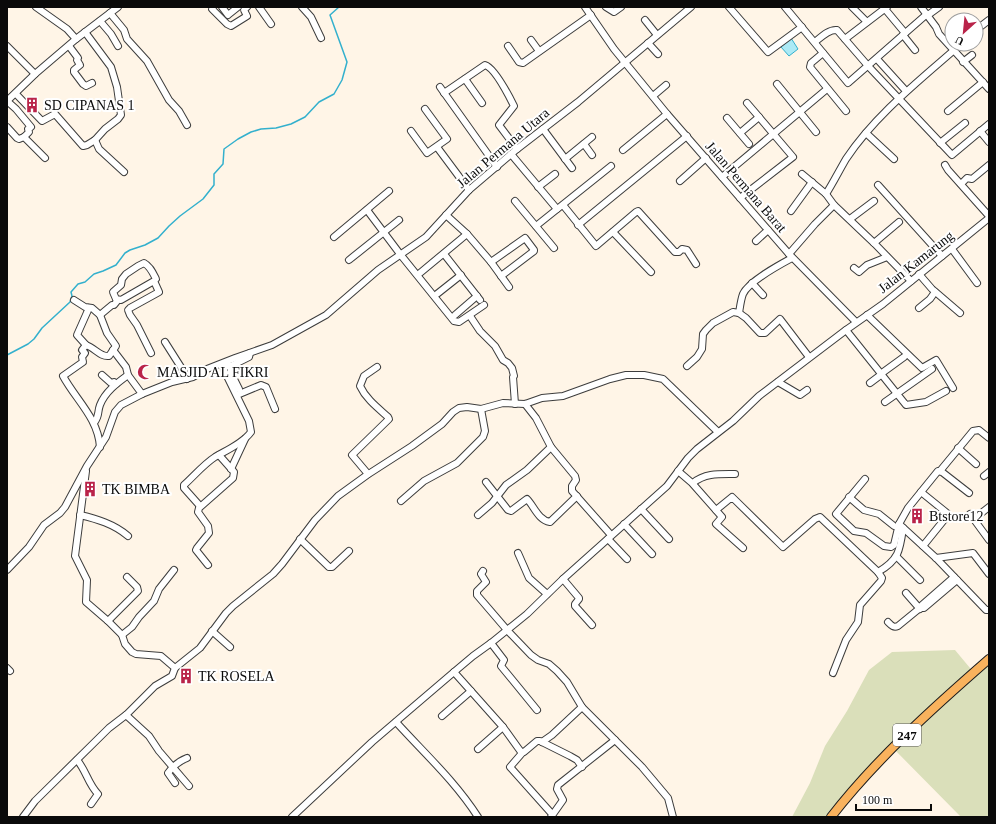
<svg xmlns="http://www.w3.org/2000/svg" width="996" height="824" font-family="Georgia,serif">
  <style>
    .cemetery { fill: #dadfba }
    .water { fill: #aceaf6; stroke: #33b0cd }
    .lines { fill: none; stroke-linecap: round; stroke-linejoin: round }
    .stream { stroke: #33b0cd; stroke-width: 1.5 }
    .minor-casing { stroke: #3d3d3d; stroke-width: 8 }
    .major-casing { stroke: #1b1b1b; stroke-width: 10 }
    .minor { stroke: #fff; stroke-width: 6 }
    .major { stroke: #f9b25d; stroke-width: 8 }
    .labels { text-anchor: middle; dominant-baseline: central; stroke-width: 4; stroke-linejoin: round; paint-order: stroke }
    .shield { fill: #fff; stroke: #545454; stroke-width: 1 }
    .shield-label { font-size: 13px; font-weight: bold; fill: #0a0a0a }
    .poi-label { font-size: 14px; fill: #0a0a0a; stroke: #fff; text-anchor: start }
    .street-label { font-size: 14px; fill: #0a0a0a; stroke: #fff }
  </style>
  <rect width="100%" height="100%" fill="#fff5e7"/>
  <path class="cemetery" d="M955 650 975 674 989 662V817H961L891 746 828 817H792L810 783 825 746 847 711 869 670 892 652Z"/>
  <path class="water" d="M791 38 798 49 789 56 781 47Z"/>
  <g class="lines">
    <path class="stream" d="M7 355 28 344 34 339 42 328 70 302 72 296 71 292 78 284 85 282 94 274 103 271 116 265 125 253 130 250 145 245 158 238 169 226 180 216 203 199 214 185V174L223 164 224 149 238 139 251 132 261 129 276 128 291 124 305 117 319 102 334 94 342 80 347 62 330 15 339 7"/>
    <g class="minor-casing">
      <g id="minor">
        <path d="M36 7 67 29 76 39"/>
        <path d="M213 7 212 9 227 24 231 26 247 16 244 10 247 7"/>
        <path d="M222 7 228 15 238 7"/>
        <path d="M259 7 271 24"/>
        <path d="M302 7 311 17 321 38"/>
        <path d="M585 7 614 49 667 114 789 254 856 322"/>
        <path d="M606 7 614 12 621 7"/>
        <path d="M729 7 768 52 802 27"/>
        <path d="M785 7 848 83 927 14"/>
        <path d="M852 7 867 22"/>
        <path d="M921 7 936 27 939 34 989 89"/>
        <path d="M885 9 905 33"/>
        <path d="M110 13 124 30 127 39 147 61 169 100 179 111 187 125"/>
        <path d="M928 15 939 7"/>
        <path d="M645 20 657 35"/>
        <path d="M100 21 111 34 118 46"/>
        <path d="M976 30 989 20"/>
        <path d="M903 35 915 50"/>
        <path d="M845 39 887 7"/>
        <path d="M531 40 539 51"/>
        <path d="M815 42C821 37 829 29 837 30L869 67 952 155 989 124"/>
        <path d="M648 43 658 54"/>
        <path d="M7 46 35 74"/>
        <path d="M69 46 78 58 77 60 80 65 74 70V72L83 84 86 86 92 83"/>
        <path d="M508 46 519 62 523 63 591 15"/>
        <path d="M823 53 811 63 810 67 846 111"/>
        <path d="M877 59 906 91"/>
        <path d="M963 62 972 55"/>
        <path d="M465 79 482 103"/>
        <path d="M777 84 816 132"/>
        <path d="M440 87 497 167"/>
        <path d="M444 93 485 65C495 68 509 96 514 106L499 125 517 149"/>
        <path d="M16 94 42 121 55 114 83 146 87 145 95 140 105 129 118 119 121 115 117 87 111 67 85 32"/>
        <path d="M653 96 666 85"/>
        <path d="M7 101 35 74 76 39 118 7"/>
        <path d="M948 111 983 82"/>
        <path d="M727 118 749 144"/>
        <path d="M7 127 17 138 19 139 24 137 29 132 28 129 31 127 16 109 7 101"/>
        <path d="M543 129 572 168"/>
        <path d="M411 131 427 153 447 139 425 109"/>
        <path d="M980 131 989 142"/>
        <path d="M740 133 759 117"/>
        <path d="M866 133 894 159"/>
        <path d="M24 137 45 158"/>
        <path d="M95 140 99 149 124 172"/>
        <path d="M940 143 965 123"/>
        <path d="M584 144 592 155"/>
        <path d="M437 147 469 190"/>
        <path d="M623 150 667 114"/>
        <path d="M511 154 557 209"/>
        <path d="M565 159 592 137"/>
        <path d="M945 165 948 170 989 216"/>
        <path d="M802 174 826 194 834 205 874 243 911 281"/>
        <path d="M722 177 827 89"/>
        <path d="M680 181 706 158"/>
        <path d="M961 184 967 178 972 179 989 165"/>
        <path d="M878 185 942 256"/>
        <path d="M538 187 555 174"/>
        <path d="M826 194C833 183 839 171 846 159 874 117 915 84 953 51"/>
        <path d="M740 198 793 157 747 103"/>
        <path d="M515 201 554 248"/>
        <path d="M563 205 596 246 636 212 638 211 675 252H679L682 249 687 250 696 264"/>
        <path d="M367 210 400 254 454 321 459 322 484 305"/>
        <path d="M791 211 812 182"/>
        <path d="M446 215 467 234 491 262 509 287"/>
        <path d="M850 219 874 201"/>
        <path d="M578 225 687 136"/>
        <path d="M536 226 611 166"/>
        <path d="M613 232 651 272"/>
        <path d="M334 237 389 191"/>
        <path d="M756 241 768 230"/>
        <path d="M874 243 899 222"/>
        <path d="M952 249 977 283"/>
        <path d="M444 254 480 300"/>
        <path d="M789 254 815 224 834 205"/>
        <path d="M349 260 399 220"/>
        <path d="M491 262 525 238 534 250V251L501 276"/>
        <path d="M854 268 859 272 867 265 887 257"/>
        <path d="M420 273 467 234"/>
        <path d="M919 274 932 289 960 313"/>
        <path d="M752 283 763 295"/>
        <path d="M437 294 461 275"/>
        <path d="M74 300 85 307 92 308 100 315 107 333 116 346 109 356C100 357 95 348 86 345L82 350 85 353 82 357 83 362 63 376C76 400 98 418 100 447"/>
        <path d="M919 308 930 299 935 292"/>
        <path d="M739 313C740 307 741 299 743 294 749 281 779 265 792 258"/>
        <path d="M100 315 112 305H114L118 300"/>
        <path d="M455 315 477 296"/>
        <path d="M867 315 922 368 936 360 953 388"/>
        <path d="M470 316 480 331 495 346 503 360 508 363 512 368 514 376 513 377 515 404"/>
        <path d="M846 330 906 405 926 402 946 391"/>
        <path d="M165 342 184 372 187 379"/>
        <path d="M86 345 77 335 89 308"/>
        <path d="M113 350 126 367 128 375 142 394"/>
        <path d="M151 353 137 325 130 315 128 310 130 308 159 292 154 281 156 279C153 273 150 266 144 263L138 266 126 274 122 279 121 285 113 292 116 299 121 300 154 281"/>
        <path d="M231 366V373L239 389"/>
        <path d="M687 366 697 357 702 349 703 334 706 330 713 323 733 312 739 313 746 318 760 333H765L780 319 809 357"/>
        <path d="M882 373 904 357"/>
        <path d="M102 375 111 383 114 382 116 384"/>
        <path d="M778 382 800 395 807 390"/>
        <path d="M870 383 882 374"/>
        <path d="M237 395 261 385 266 387 275 409"/>
        <path d="M885 402 932 369"/>
        <path d="M525 404 536 418 551 447 575 476 576 480 572 486V491L611 535"/>
        <path d="M94 423C100 415 97 413 100 405 105 392 117 383 128 375"/>
        <path d="M958 448 976 464"/>
        <path d="M231 469 245 439"/>
        <path d="M678 471 692 483 722 517 716 524 743 548"/>
        <path d="M940 471 973 431 979 430 989 438"/>
        <path d="M368 474 352 455 389 419 388 417C378 408 366 399 360 386L364 376 377 367"/>
        <path d="M984 476 989 472"/>
        <path d="M865 479 836 514 854 531 866 533 884 546 891 547 894 545 899 524 908 508 938 471 942 472 969 493"/>
        <path d="M486 482 508 510 511 511 527 499C534 506 538 520 550 522L577 496"/>
        <path d="M693 483C705 473 719 474 735 474"/>
        <path d="M921 492 947 513 948 515 923 546"/>
        <path d="M849 497 864 510 879 514 894 526"/>
        <path d="M401 501 424 481 457 463 483 437 485 431 481 409"/>
        <path d="M200 506 184 488V485C194 476 204 464 215 457 227 450 243 443 251 432L249 421 224 370 226 366H231L249 357 250 353"/>
        <path d="M641 509 669 539"/>
        <path d="M716 510 732 497 783 547 815 519 820 517 878 572 882 578 881 581 860 605 858 622 846 640 833 673"/>
        <path d="M970 514 989 540"/>
        <path d="M80 515C97 519 114 524 128 536"/>
        <path d="M478 515 492 503 506 485 527 470 551 447"/>
        <path d="M974 519 989 507"/>
        <path d="M624 524 652 554"/>
        <path d="M899 524 936 558 986 610H989"/>
        <path d="M300 539 329 567H332L349 551"/>
        <path d="M608 539 627 559"/>
        <path d="M518 553 529 578 547 594"/>
        <path d="M897 557 920 580"/>
        <path d="M936 558 973 553 989 574"/>
        <path d="M208 565 196 550 197 548 209 533 208 526 198 512 199 508 233 478 234 472 219 455"/>
        <path d="M7 570 29 547 44 525 60 513 65 507 87 466 106 437 115 412 121 405 142 394 172 382 193 377 207 369 235 358 272 345 326 315 378 270 426 237 469 190 517 149 578 102 691 7"/>
        <path d="M483 571 481 574 486 582 477 591V595L507 630 531 655 538 660 549 664 557 671 567 682 582 707 642 767 668 798 673 817"/>
        <path d="M878 572C899 560 900 550 903 528"/>
        <path d="M954 577 922 605 920 608H924L957 580"/>
        <path d="M563 579 579 598V599L575 604V606L592 625"/>
        <path d="M906 593 920 609"/>
        <path d="M108 621 138 591 137 587 127 577"/>
        <path d="M888 622C891 625 893 628 898 626L920 608"/>
        <path d="M212 631 230 647"/>
        <path d="M122 635 132 627 139 617 154 601 159 589 174 570"/>
        <path d="M491 643 504 660 501 666 537 710"/>
        <path d="M7 668 10 671"/>
        <path d="M175 668 200 648 226 613 233 606 273 574 282 564 315 520 338 496 367 475 412 446 442 424 453 412 459 408 467 407 481 409 503 403 525 404 542 398 563 396 610 379 626 375H644L663 379 718 432"/>
        <path d="M454 672 503 727 521 752H524L537 741H540L570 756 577 760 582 767"/>
        <path d="M126 715 149 736 159 751 189 786"/>
        <path d="M442 716 471 691"/>
        <path d="M396 722C424 753 455 781 478 817"/>
        <path d="M542 742 552 735 582 707"/>
        <path d="M478 749 503 727"/>
        <path d="M523 752 510 767 552 814"/>
        <path d="M77 760C86 770 88 784 98 794L91 804"/>
        <path d="M175 783 168 773C173 766 179 761 187 758"/>
        <path d="M23 817 35 801 109 728 126 715 155 686 172 676 175 668 161 656 136 654 132 652 125 644 122 635 108 621 86 602 87 580 75 556 86 471"/>
        <path d="M292 817 372 742 454 672 473 656 491 643 527 614 563 579 667 486 688 458 697 449 733 421 759 396 846 330 883 304 989 218"/>
        <path d="M551 817 563 800 557 789 558 785 615 740"/>
      </g>
    </g>
    <g class="major-casing">
      <path id="major" d="M831 817C876 759 934 707 989 659"/>
    </g>
    <use href="#minor" class="minor"/>
    <use href="#major" class="major"/>
  </g>
  <defs>
    <g id="building-bare" transform="scale(1.2)"><path d="M-4-6H4V6H1V3H-1V6H-4ZM-2.5-4.3h1.7v1.8h-1.7ZM.8-4.3h1.7v1.8H.8ZM-2.5-1h1.7V.8h-1.7ZM.8-1h1.7V.8H.8Z" fill="#b92349" stroke="#fff" stroke-width="2.5" paint-order="stroke"/></g>
    <g id="mosque-bare" transform="scale(1.2)"><path d="M3.5-4.9A6 6 0 1 0 3.5 4.9A5 5 0 1 1 3.5-4.9Z" fill="#b92349" stroke="#fff" stroke-width="2.5" paint-order="stroke"/></g>
  </defs>
  <g fill-rule="evenodd">
    <use href="#building-bare" x="32" y="105"/>
    <use href="#mosque-bare" x="145" y="372"/>
    <use href="#building-bare" x="90" y="489"/>
    <use href="#building-bare" x="917" y="516"/>
    <use href="#building-bare" x="186" y="676"/>
  </g>
  <g class="labels">
    <rect class="shield" x="893" y="724" width="28" height="22" rx="3"/>
    <g class="shield-label">
      <text x="907" y="735">247</text>
    </g>
    <g class="poi-label">
      <text x="44" y="105">SD CIPANAS 1</text>
      <text x="157" y="372">MASJID AL FIKRI</text>
      <text x="102" y="489">TK BIMBA</text>
      <text x="929" y="516">Btstore12</text>
      <text x="198" y="676">TK ROSELA</text>
    </g>
    <g class="street-label">
      <text transform="translate(503 148) rotate(-40)">Jalan Permana Utara</text>
      <text transform="translate(746 187) rotate(49)">Jalan Permana Barat</text>
      <text transform="translate(916 262) rotate(-38)">Jalan Kamarung</text>
    </g>
  </g>
  <rect width="996" height="824" fill="none" stroke="#0a0a0a" stroke-width="16"/>
  <g transform="translate(964 32) rotate(207)"><circle r="19" fill="#ffffff" stroke="#9d9d9d"/>
  <path d="M0-3L7 15L0 10L-7 15Z" fill="#b92349"/>
  <text y="-6" font-size="11" font-weight="bold" text-anchor="middle" fill="#0a0a0a">U</text>
  </g>
  <path d="M856 804v6h75v-6" fill="none" stroke="#0a0a0a" stroke-width="2"/>
  <text x="862" y="804" font-size="12" fill="#0a0a0a" stroke="#ffffff" stroke-width="3" paint-order="stroke">100 m</text>
</svg>
